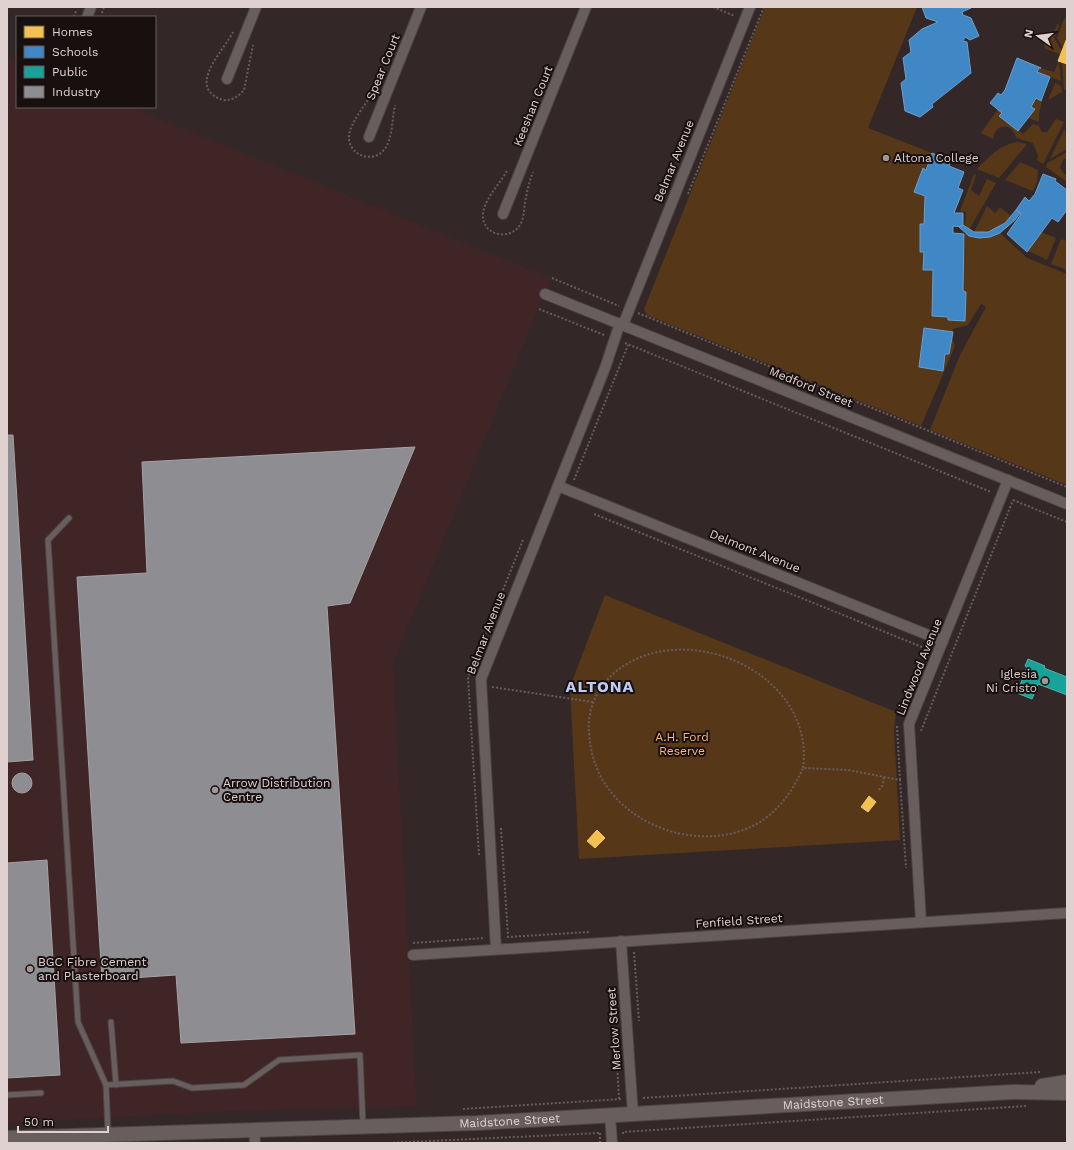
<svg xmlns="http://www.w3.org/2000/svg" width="1074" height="1150" font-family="'Work Sans',sans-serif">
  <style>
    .built { fill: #3f2525 }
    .green { fill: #563819 }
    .homes { fill: #f2c14e; stroke: #edc675 }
    .schools { fill: #3f88c5; stroke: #6f9ec9 }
    .public { fill: #17a398; stroke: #53b1a9 }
    .industry { fill: #8d8d92; stroke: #a6a1a5 }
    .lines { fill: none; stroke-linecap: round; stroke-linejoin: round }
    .service-casing { stroke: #4d4343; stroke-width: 7 }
    .minor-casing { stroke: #4d4343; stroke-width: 12 }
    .secondary-casing { stroke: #4d4343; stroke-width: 16 }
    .path { stroke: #675d5d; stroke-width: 2; stroke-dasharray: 2 2; stroke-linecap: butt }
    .service { stroke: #695e5e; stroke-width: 5 }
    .minor { stroke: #695e5e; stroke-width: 10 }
    .secondary { stroke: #695e5e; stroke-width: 14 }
    .poi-dot { fill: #a39696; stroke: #180f0f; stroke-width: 1.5 }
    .labels { text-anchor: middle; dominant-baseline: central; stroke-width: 4; stroke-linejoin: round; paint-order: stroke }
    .street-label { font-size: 12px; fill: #e0d1d1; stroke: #180f0f }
    .poi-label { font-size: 12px; fill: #e0d1d1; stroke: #180f0f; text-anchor: start }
    .park-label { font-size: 12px; fill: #fdb976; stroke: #180f0f }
    .district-label { font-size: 16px; font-weight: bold; letter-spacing: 1px; fill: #becbf5; stroke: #180f0f }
  </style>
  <rect width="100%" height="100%" fill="#332727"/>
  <path class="built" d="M7 57 17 61V107H131L551 278 393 664 417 1107 236 1111 7 1123Z"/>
  <g class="green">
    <path d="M765 7H917L868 128 932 153 914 192 925 196 924 224H920V252H924L923 270H933L932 316 948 317V320L965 321 966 292 963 291 965 233C975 241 988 237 1000 233L1027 258 1067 274V485L930 430 960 355 986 307 981 304 968 325 953 329 952 336 955 346 921 426 647 315 644 309Z"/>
    <path d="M1067 16V38L1063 48 1057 38 1064 19Z"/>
    <path d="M1058 23 1059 26 1054 38 1062 51 1060 57 1059 54 1044 48 1045 39 1050 40Z"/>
    <path d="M1059 61 1061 81 1037 72 1039 68H1041L1054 72Z"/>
    <path d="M1062 63 1067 65V88L1064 90Z"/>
    <path d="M1055 83 1061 86 1062 92 1048 100Z"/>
    <path d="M1036 98 1042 101 1039 114V122L1028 118 1034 109 1031 107Z"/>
    <path d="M998 109 1002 113 1000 116 1023 134 1033 124 1039 126 1042 132H1047L1056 119 1064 122 1043 164 1037 160 1038 156 1033 143 1016 138C1013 122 995 123 993 139L981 133Z"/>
    <path d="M1065 128 1067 149 1050 159Z"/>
    <path d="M1017 142 1027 144 999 178 977 169C989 157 999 145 1017 142Z"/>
    <path d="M1067 152V157L1063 160 1060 167 1064 174 1067 176V182L1046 167 1047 163Z"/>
    <path d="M1020 162 1038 170 1037 182 1033 191 1005 180Z"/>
    <path d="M974 174 976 175 971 190 979 196 987 179 996 183 969 230 965 226 966 212 960 211Z"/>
    <path d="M987 206 995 213 1000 207 1011 216C1000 228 990 232 974 232Z"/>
    <path d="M1041 232 1056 238 1047 260 1028 251Z"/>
    <path d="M1061 239 1067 241V270L1051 264Z"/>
    <path d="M605 595 896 712 894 731 900 840 579 859 570 687Z"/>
  </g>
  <g class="homes">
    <path d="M1067 38V64L1058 61Z"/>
    <path d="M869 796 876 802 868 812 861 807Z"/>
    <path d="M597 830 605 838 595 848 587 841Z"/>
  </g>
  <g class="schools">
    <path d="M922 7 971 8 962 12 963 15 971 18 979 36 970 40 965 37 963 41 967 42 971 73 932 104 933 107 920 117 905 111 901 83 906 79 903 58 911 52 909 40 922 29 938 22 926 18Z"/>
    <path d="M1017 58 1041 68H1039L1037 72 1050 77 1041 101 1036 98 1031 107 1035 109 1018 131 999 116 1002 113 990 103 998 93 1001 95 1005 90Z"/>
    <path d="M932 153 950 161 949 166 964 172 958 188 963 190 954 213H963V227L953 226V233L964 234 963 291 966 292 965 321 948 320V317L932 316 933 270H923L924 252H920V224H924L925 196 914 192 923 168 926 170Z"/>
    <path d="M1043 174 1056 179 1055 181 1067 190V210L1058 222 1052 218 1027 252 1007 234 1021 214 1016 210 1025 197 1029 201 1035 194Z"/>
    <path d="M1016 210 1020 213 1015 220 1000 233 990 237 979 238 969 236 959 227 963 225 974 232H988L1005 223Z"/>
    <path d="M924 328 953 332 949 354H945L943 371 919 367Z"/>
  </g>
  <path class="public" d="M1028 659 1045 666 1044 668 1067 677V695L1038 684 1032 699 1017 693 1027 667 1025 666Z"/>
  <g class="industry">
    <path d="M7 435H13L33 760 7 762Z"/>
    <path d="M415 447 350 603 327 606 355 1034 181 1043 176 975 102 980 77 577 147 573 142 462Z"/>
    <circle cx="22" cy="783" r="10"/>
    <path d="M47 860 60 1075 7 1078V863Z"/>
  </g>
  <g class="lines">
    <g class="service-casing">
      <g id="service">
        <path d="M69 518 48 540 78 1022 106 1085 108 1133"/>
        <path d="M111 1022 116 1085"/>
        <path d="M106 1085 173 1081 192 1088 244 1085 279 1060 360 1055 363 1126"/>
        <path d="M7 1095 41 1093"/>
      </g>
    </g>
    <g class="minor-casing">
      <g id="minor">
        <path d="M87 17 91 7"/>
        <path d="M227 79 256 7"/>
        <path d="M369 137 421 7"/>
        <path d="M503 214 586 7"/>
        <path d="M545 294 1067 504"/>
        <path d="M623 325 750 7"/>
        <path d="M558 486 943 641"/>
        <path d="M921 922 909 724 1008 480"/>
        <path d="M621 941 633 1115"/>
        <path d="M496 949 481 679 605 368 620 323"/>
        <path d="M413 955 1067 913"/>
        <path d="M610 1116 612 1143"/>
        <path d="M254 1130 255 1143"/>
      </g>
    </g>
    <g class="secondary-casing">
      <g id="secondary">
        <path d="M1042 1086 1067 1082"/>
        <path id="s1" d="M7 1138 477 1123 1012 1092 1067 1093"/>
      </g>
    </g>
    <g class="path">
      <path d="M713 7 735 16"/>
      <path d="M102 13 104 7"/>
      <path d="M74 17 76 11"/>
      <path d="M233 32C226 47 194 79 212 94 215 97 219 99 223 100 232 101 239 96 244 90L253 45"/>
      <path d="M378 83C371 98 354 117 350 131 343 154 374 167 386 147 393 135 392 118 395 105"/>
      <path d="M538 93 544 79"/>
      <path d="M507 171C499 185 485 198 483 214 481 236 512 242 521 223 524 217 524 209 525 202 527 192 529 182 533 172"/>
      <path d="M688 194 764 7"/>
      <path d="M552 278 619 306"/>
      <path d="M539 309 604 335"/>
      <path d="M638 313 1067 487"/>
      <path d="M625 343 991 492"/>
      <path d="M574 480 628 345"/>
      <path d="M1013 500 1067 522"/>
      <path d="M594 514 927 649"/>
      <path d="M492 687 593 702"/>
      <path d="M897 726 900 780"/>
      <path d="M921 731 1013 500"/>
      <path d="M803 768C816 672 682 614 613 674 596 689 587 711 589 733 591 759 599 780 617 799 652 836 715 849 760 822 779 810 794 789 803 768L848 770 900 780 906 868"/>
      <path d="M879 790 883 785 884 777"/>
      <path d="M501 828 508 936"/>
      <path d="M479 855 468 677 523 540"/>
      <path d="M507 937 589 932"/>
      <path d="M413 943 485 938"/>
      <path d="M634 952 639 1021"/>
      <path d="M615 1029 619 1099"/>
      <path d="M643 1098 1040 1072"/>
      <path d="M463 1109 621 1099"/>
      <path d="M623 1134V1132L1026 1106"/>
      <path d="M389 1143 599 1133"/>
      <path d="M600 1143V1133"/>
    </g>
    <use href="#service" class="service"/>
    <use href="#minor" class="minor"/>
    <use href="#secondary" class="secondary"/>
  </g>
  <g class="poi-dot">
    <circle cx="886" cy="158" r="4"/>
    <circle cx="1045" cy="681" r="4"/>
    <circle cx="215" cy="790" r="4"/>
    <circle cx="30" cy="969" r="4"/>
  </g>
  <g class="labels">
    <g class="street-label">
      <text transform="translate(383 67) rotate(-68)">Spear Court</text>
      <text transform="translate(533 106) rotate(-68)">Keeshan Court</text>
      <text transform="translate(674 161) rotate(-68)">Belmar Avenue</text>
      <text transform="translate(811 387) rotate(22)">Medford Street</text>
      <text transform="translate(755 551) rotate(22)">Delmont Avenue</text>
      <text transform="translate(486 633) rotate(-69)">Belmar Avenue</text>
      <text transform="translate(919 667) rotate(-68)">Lindwood Avenue</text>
      <text transform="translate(739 921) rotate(-4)">Fenfield Street</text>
      <text transform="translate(614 1029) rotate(-94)">Merlow Street</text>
      <text stroke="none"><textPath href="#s1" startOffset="827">Maidstone Street</textPath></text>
      <text stroke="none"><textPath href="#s1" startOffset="503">Maidstone Street</textPath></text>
    </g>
    <g class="poi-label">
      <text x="894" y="158">Altona College</text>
      <text x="1037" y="674" text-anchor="end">Iglesia<tspan x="1037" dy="14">Ni Cristo</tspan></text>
      <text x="223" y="783">Arrow Distribution<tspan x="223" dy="14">Centre</tspan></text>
      <text x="38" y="962">BGC Fibre Cement<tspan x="38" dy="14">and Plasterboard</tspan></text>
    </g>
    <g class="park-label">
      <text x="682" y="737">A.H. Ford<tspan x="682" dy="14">Reserve</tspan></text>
    </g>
    <g class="district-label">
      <text x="600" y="686">ALTONA</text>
    </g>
  </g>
  <rect width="1074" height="1150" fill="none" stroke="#e0d1d1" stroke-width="16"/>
  <rect x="16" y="16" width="140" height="92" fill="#180f0f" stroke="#685d5d"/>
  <rect x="24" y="26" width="20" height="12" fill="#f2c14e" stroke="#685d5d"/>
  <text x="52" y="36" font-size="12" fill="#e0d1d1">Homes</text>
  <rect x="24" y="46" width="20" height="12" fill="#3f88c5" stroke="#685d5d"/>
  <text x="52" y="56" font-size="12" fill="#e0d1d1">Schools</text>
  <rect x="24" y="66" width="20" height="12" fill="#17a398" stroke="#685d5d"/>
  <text x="52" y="76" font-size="12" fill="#e0d1d1">Public</text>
  <rect x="24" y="86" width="20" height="12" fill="#8d8d92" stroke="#685d5d"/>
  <text x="52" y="96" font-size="12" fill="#e0d1d1">Industry</text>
  <g transform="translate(1038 36) rotate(284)" stroke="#180f0f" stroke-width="3" paint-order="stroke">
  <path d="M0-3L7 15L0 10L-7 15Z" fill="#e0d1d1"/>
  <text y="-6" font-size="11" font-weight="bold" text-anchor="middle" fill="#e0d1d1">N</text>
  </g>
  <path d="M18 1126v6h90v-6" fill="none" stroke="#e0d1d1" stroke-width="2"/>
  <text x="24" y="1126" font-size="12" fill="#e0d1d1" stroke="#180f0f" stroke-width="3" paint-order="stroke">50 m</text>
</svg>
